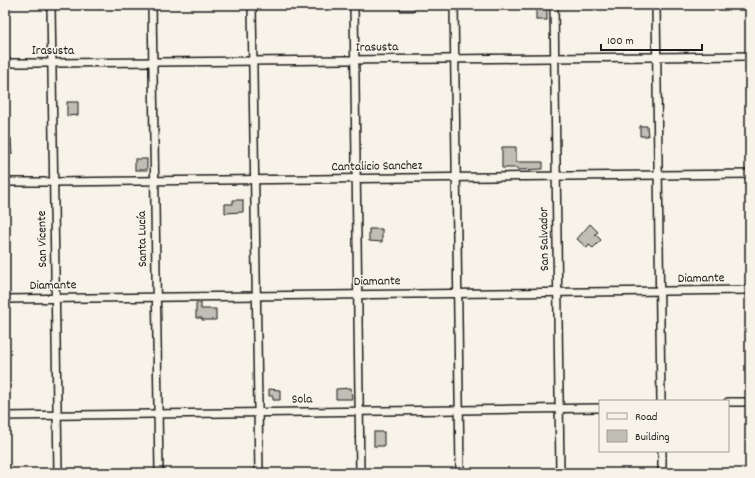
<svg xmlns="http://www.w3.org/2000/svg" width="755" height="478" font-family="Dekko,sans-serif">
  <style>
    .building { fill: #c0beb5; stroke: #1c1c1c }
    .lines { fill: none; stroke-linecap: round; stroke-linejoin: round }
    .street-casing { stroke: #1c1c1c; stroke-width: 10 }
    .street { stroke: #f7f3e8; stroke-width: 7 }
    .labels { text-anchor: middle; dominant-baseline: central; stroke-width: 3; stroke-linejoin: round; paint-order: stroke }
    .street-label { font-size: 13px; fill: #1c1c1c; stroke: #f7f3e8 }
  </style>
  <rect width="100%" height="100%" fill="#f7f3e8"/>
  <filter id="ink" filterUnits="userSpaceOnUse"><feTurbulence type="fractalNoise" baseFrequency=".025" numOctaves="2"/><feDisplacementMap in="SourceGraphic" scale="8" xChannelSelector="R" yChannelSelector="G"/><feConvolveMatrix kernelMatrix="1 2 1 2 8 2 1 2 1" color-interpolation-filters="sRGB"/></filter>
  <g filter="url(#ink)">
    <g class="building">
      <path d="M399 5H414V11H400Z"/>
      <rect x="536" y="9" width="11" height="11"/>
      <path d="M67 102H78V115L67 116Z"/>
      <path d="M640 126H647L648 136H640Z"/>
      <path d="M5 138H11L12 154H5Z"/>
      <path d="M502 147H516V162H543V169L518 170V168H502Z"/>
      <rect x="135" y="159" width="12" height="11"/>
      <path d="M233 200H243V212L225 213V204H233Z"/>
      <path d="M590 224 598 232 595 234 601 240 593 248 589 245 587 248 577 239Z"/>
      <path d="M369 229H382V242L369 241Z"/>
      <path d="M196 303H201V309H216V320H202V318H196Z"/>
      <path d="M351 388 352 399H336V389Z"/>
      <path d="M269 389 280 390V400H273V396H269Z"/>
      <rect x="374" y="432" width="10" height="14"/>
    </g>
    <g class="lines">
      <g class="street-casing">
        <g id="street">
          <path d="M51 5 58 473"/>
          <path d="M152 5 159 473"/>
          <path d="M252 5 259 473"/>
          <path d="M354 5 360 473"/>
          <path d="M454 5 460 473"/>
          <path d="M554 5 560 473"/>
          <path d="M656 5 661 401"/>
          <path d="M5 63H52L750 56"/>
          <path d="M5 182H54L750 174"/>
          <path d="M5 299 750 290"/>
          <path d="M728 402H750"/>
          <path d="M5 416 600 408"/>
          <path d="M662 451V473"/>
        </g>
      </g>
      <use href="#street" class="street"/>
    </g>
  </g>
  <g class="labels">
    <g class="street-label">
      <text transform="translate(377 48) rotate(-1)">Irasusta</text>
      <text x="53" y="51">Irasusta</text>
      <text transform="translate(377 167) rotate(-1)">Cantalicio Sanchez</text>
      <text transform="translate(43 239) rotate(-91)">San Vicente</text>
      <text transform="translate(143 239) rotate(-91)">Santa Lucía</text>
      <text transform="translate(545 239) rotate(-91)">San Salvador</text>
      <text transform="translate(701 279) rotate(-1)">Diamante</text>
      <text transform="translate(377 282) rotate(-1)">Diamante</text>
      <text transform="translate(53 286) rotate(-1)">Diamante</text>
      <text transform="translate(302 400) rotate(-1)">Sola</text>
    </g>
  </g>
  <rect width="755" height="478" fill="none" stroke="#f7f3e8" stroke-width="20"/>
  <rect x="10" y="10" width="735" height="458" fill="none" stroke="#1c1c1c" stroke-width="1.5" filter="url(#ink)"/>
  <rect x="599" y="400" width="130" height="52" fill="#f7f3e8" stroke="#9f9d96"/>
  <rect x="607" y="413" width="20" height="6" fill="#f7f3e8" stroke="#9f9d96"/>
  <text x="635" y="420" font-size="12" fill="#1c1c1c">Road</text>
  <rect x="607" y="430" width="20" height="12" fill="#c0beb5" stroke="#9f9d96"/>
  <text x="635" y="440" font-size="12" fill="#1c1c1c">Building</text>
  <path d="M601 44v6h101v-6" fill="none" stroke="#1c1c1c" stroke-width="2"/>
  <text x="607" y="44" font-size="12" fill="#1c1c1c" stroke="#f7f3e8" stroke-width="3" paint-order="stroke">100 m</text>
</svg>
